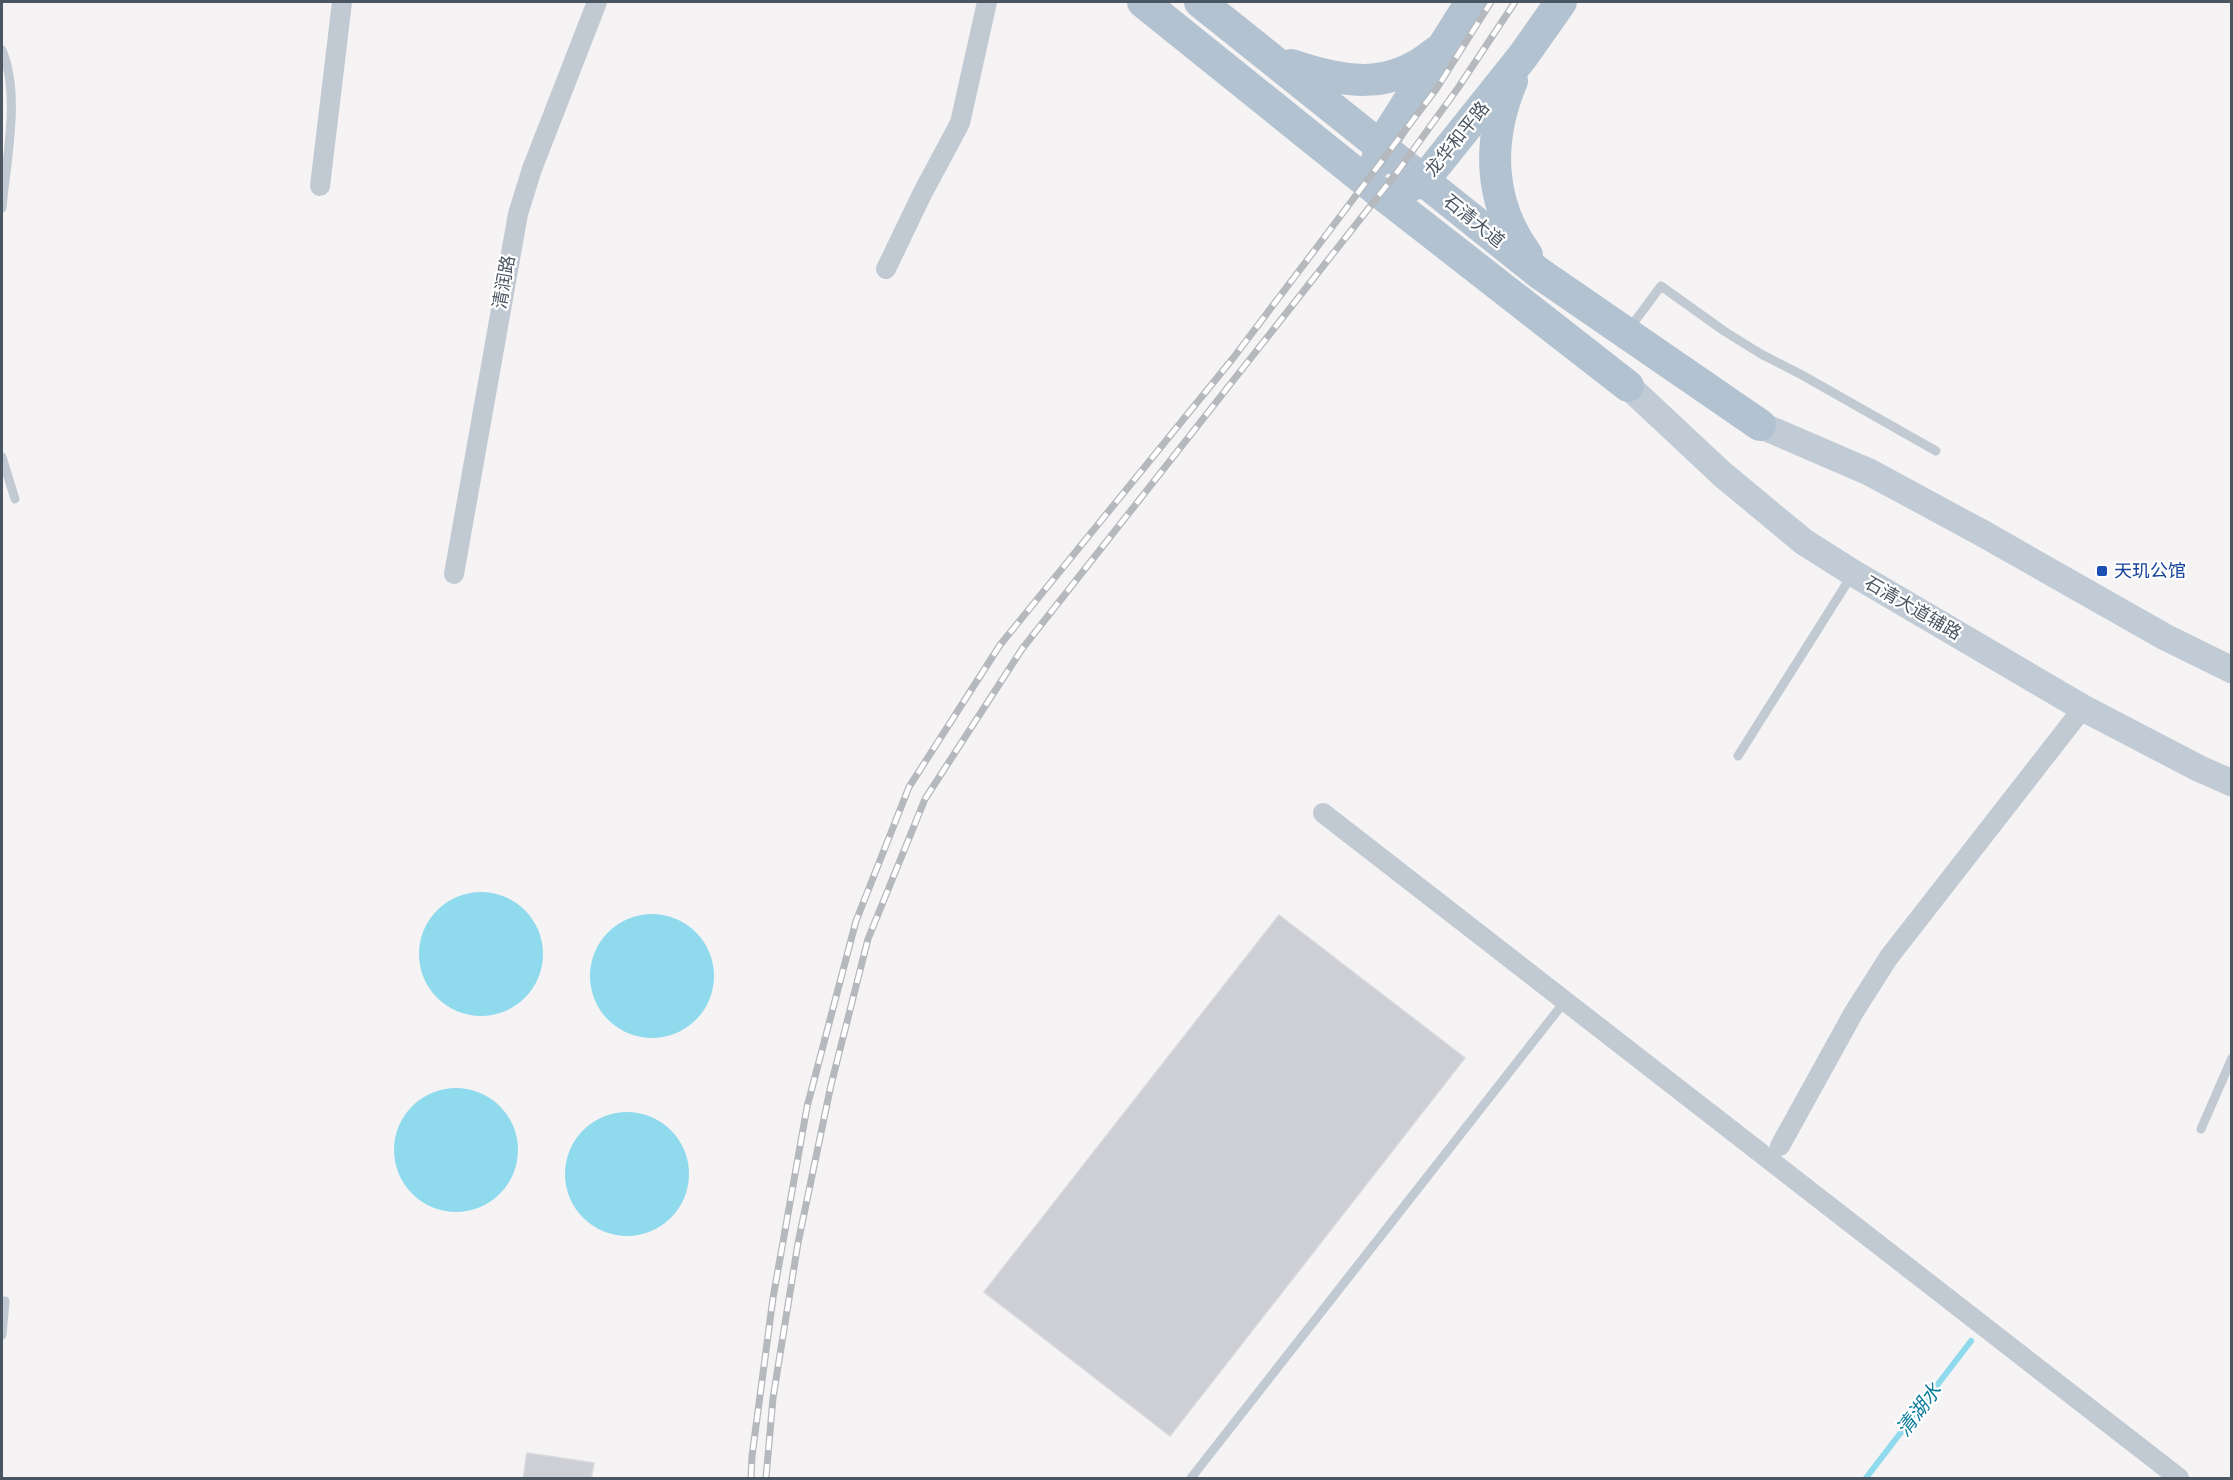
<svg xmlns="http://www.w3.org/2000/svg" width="2233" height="1480" font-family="Karla,'Noto Sans SC',sans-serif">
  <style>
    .water { fill: #90daee }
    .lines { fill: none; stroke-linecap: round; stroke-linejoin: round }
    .stream { stroke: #90daee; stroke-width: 6 }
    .building { fill: #cdcfd5; stroke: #d7d9de; stroke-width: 1.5 }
    .lane { stroke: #c1cad2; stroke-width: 9 }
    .street { stroke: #c1cad2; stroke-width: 20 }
    .secondary { stroke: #c1cbd6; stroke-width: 27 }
    .primary { stroke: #b3c2d1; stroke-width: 32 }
    .rail-casing { stroke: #b5b8bd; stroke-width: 7 }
    .rail { stroke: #fff; stroke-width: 4.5; stroke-dasharray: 14; stroke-linecap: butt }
    .transit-dot { fill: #1a4fb4; stroke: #fff; stroke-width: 2 }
    .labels { text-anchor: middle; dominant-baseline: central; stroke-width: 4.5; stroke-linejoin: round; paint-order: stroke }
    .street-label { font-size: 18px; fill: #4a5661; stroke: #fff }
    .transit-label { font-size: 18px; fill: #164399; stroke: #fff; text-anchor: start }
    .water-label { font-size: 20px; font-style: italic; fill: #0c7c9b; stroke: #fff }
  </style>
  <rect width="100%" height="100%" fill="#f5f3f3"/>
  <g class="water">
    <circle cx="481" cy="954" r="62"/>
    <circle cx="652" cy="976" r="62"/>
    <circle cx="456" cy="1150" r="62"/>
    <circle cx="627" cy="1174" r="62"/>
  </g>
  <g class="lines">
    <path class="stream" d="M1866 1478 1971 1341"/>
  </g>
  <g class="building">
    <path d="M1279 915 1465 1058 1170 1436 984 1292Z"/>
    <path d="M527 1453 594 1463 591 1479H523Z"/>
  </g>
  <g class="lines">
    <g class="lane">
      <path d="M2 50C21 95 6 160 2 208"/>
      <path d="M1629 329 1661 286 1724 331 1761 354 1802 375 1936 451"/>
      <path d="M2 457 15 499"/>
      <path d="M1738 756 1852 575"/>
      <path d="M2201 1129 2232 1058"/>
      <path d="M2 1301H5L2 1335"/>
      <path d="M1191 1478 1565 1001"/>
    </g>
    <g class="street">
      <path d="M320 186 342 2"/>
      <path d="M886 269 922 194 960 123 987 2"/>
      <path d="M454 574 518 214 532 169 597 2"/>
      <path d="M1323 813 2179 1478"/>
      <path d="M1780 1146 1854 1012 1889 957 2083 708"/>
    </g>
    <g class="secondary">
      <path d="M1628 386 1722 474 1804 542 1853 573 2083 708 2200 769 2232 783"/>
      <path d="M1760 425 1869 472 1982 533 2165 637 2232 670"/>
    </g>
    <g class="primary">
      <path d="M1143 2 1378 191 1628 386"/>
      <path d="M1200 2 1539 273 1760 425"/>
      <path d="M1291 65C1344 83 1390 91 1436 52"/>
      <path d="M1512 81C1487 140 1488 202 1527 255"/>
      <path d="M1376 163 1381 145 1471 2"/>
      <path d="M1406 188 1424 180 1523 56 1561 2"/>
    </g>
    <g class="rail-casing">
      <g id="rail">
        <path d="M751 1478 752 1456 773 1298 807 1107 856 921 909 787 1000 645 1234 357 1437 88 1491 2"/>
        <path d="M766 1478 773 1398 798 1243 831 1085 868 939 925 799 1022 649 1398 171 1458 88 1515 2"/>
      </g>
    </g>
    <use href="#rail" class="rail"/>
  </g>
  <rect class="transit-dot" x="2096" y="565" width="12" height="12" rx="3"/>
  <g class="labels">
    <g class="street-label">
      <text transform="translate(1457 139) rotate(-51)">龙华和平路</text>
      <text transform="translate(1474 221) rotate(39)">石清大道</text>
      <text transform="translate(504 282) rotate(-80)">清润路</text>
      <text transform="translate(1913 608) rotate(30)">石清大道辅路</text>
    </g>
    <g class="transit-label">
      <text x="2114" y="571">天玑公馆</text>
    </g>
    <g class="water-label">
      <text transform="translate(1919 1410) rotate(-53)">清湖水</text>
    </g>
  </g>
  <rect width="2233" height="1480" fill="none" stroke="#4a5661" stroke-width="6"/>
</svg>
